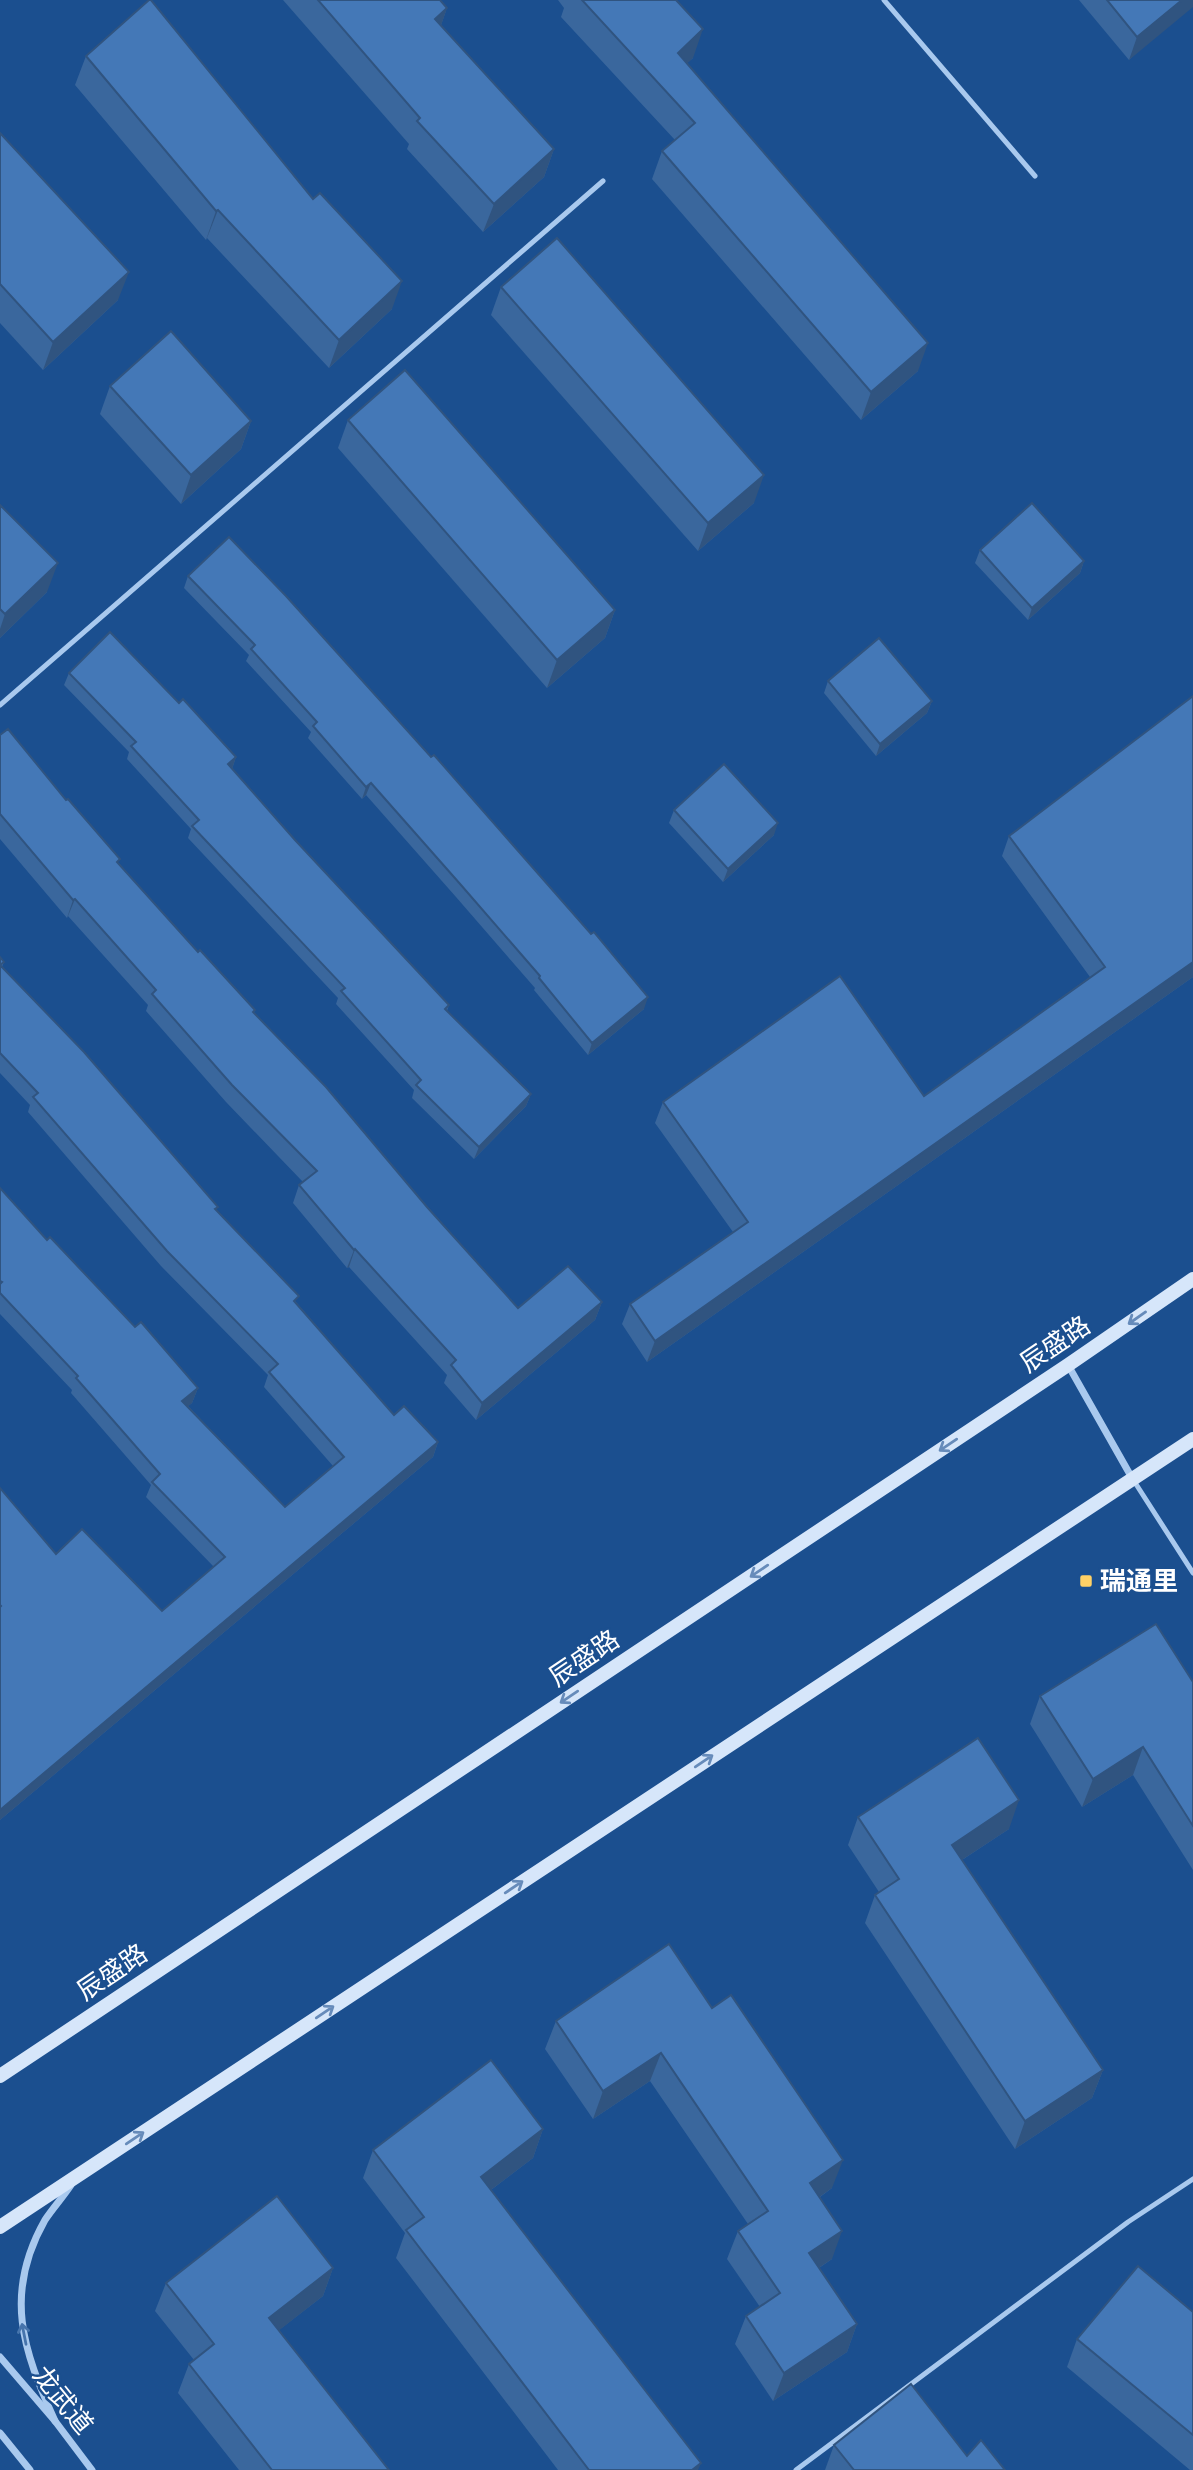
<svg xmlns="http://www.w3.org/2000/svg" width="1193" height="2470" font-family="Figtree,'Noto Sans SC',sans-serif">
  <style>
    .lines { fill: none; stroke-linecap: round; stroke-linejoin: round }
    .lane { stroke: #a9c9ee; stroke-width: 5 }
    .street { stroke: #a9c9ee; stroke-width: 7 }
    .secondary { stroke: #d6e6fa; stroke-width: 14 }
    .wall { fill: #3a679d }
    .shaded-wall { fill: #305480 }
    .building { fill: #4478b7; stroke: #305480; stroke-width: 2 }
    .oneway { stroke: #668bba }
    .oneway2 { stroke: #4674ac }
    .poi-dot { fill: #ffd166; stroke: #1b4f8f; stroke-width: 2.5 }
    .labels { text-anchor: middle; dominant-baseline: central; stroke-width: 5; stroke-linejoin: round; paint-order: stroke }
    .street-label { font-size: 26px; fill: #fff; stroke: #1b4f8f }
    .poi-label { font-size: 26px; font-weight: bold; fill: #fff; stroke: #1b4f8f; text-anchor: start }
  </style>
  <rect width="100%" height="100%" fill="#1b4f8f"/>
  <g class="lines">
    <g class="lane">
      <path d="M884 0 1035 176"/>
      <path d="M0 705 603 181"/>
      <path d="M1134 1481 1193 1573"/>
      <path d="M796 2470 1128 2222 1193 2179"/>
    </g>
    <g class="street">
      <path d="M1068 1365 1132 1478"/>
      <path d="M0 2357 55 2421 92 2470"/>
      <path d="M55 2421C23 2350 3 2294 45 2220 53 2208 63 2197 71 2185"/>
      <path d="M0 2433 30 2470"/>
    </g>
    <g class="secondary">
      <path d="M0 2076 1068 1365 1193 1279"/>
      <path d="M0 2227 1193 1439"/>
    </g>
  </g>
  <g class="wall">
    <path d="M283 0H440L447 8 441 25 554 149 544 177 483 232 407 149 409 144Z"/>
    <path d="M558 0H676L693 58 687 63 918 371 861 420 652 179 662 151 675 140 561 17 564 8Z"/>
    <path d="M1079 0H1193L1129 60Z"/>
    <path d="M86 56 313 199 392 309 329 368 207 238 206 240 75 85Z"/>
    <path d="M0 133 118 300 43 370 0 323Z"/>
    <path d="M501 287 754 503 698 551 491 315Z"/>
    <path d="M110 386 251 421 241 449 181 504 100 414Z"/>
    <path d="M348 420 615 610 605 638 547 688 338 448Z"/>
    <path d="M0 505 47 592 0 638Z"/>
    <path d="M980 550 1084 561 1080 573 1028 620 975 563Z"/>
    <path d="M188 576 644 1009 588 1055 534 990 535 988 456 897 366 795 362 799 308 738 311 732 246 661 249 655 184 588Z"/>
    <path d="M69 673 179 703 236 757 232 769 295 840 449 1005 447 1011 531 1094 526 1106 474 1159 412 1098 414 1090 336 1004 338 998 188 838 191 829 127 759 129 752 64 685Z"/>
    <path d="M828 681 932 701 927 713 876 756 824 693Z"/>
    <path d="M1193 696V977L647 1362 622 1324 630 1304 733 1232 655 1123 663 1102 924 1096 1090 977 1002 856 1009 836Z"/>
    <path d="M0 735 119 864 198 952 255 1010 254 1013 518 1308 602 1302 595 1320 476 1420 444 1383 447 1375 349 1267 347 1268 293 1203 299 1185 303 1182 226 1102 146 1011 148 1005 68 916 67 918 0 839Z"/>
    <path d="M674 810 774 835 723 882 669 823Z"/>
    <path d="M0 957 4 962 2 967 216 1210 394 1415 438 1442 433 1457 0 1820V1488L56 1554 162 1611 214 1567 146 1497 151 1485 71 1393 72 1390 0 1314V1188L47 1240 135 1327 198 1388 192 1403 188 1406 285 1507 333 1466 264 1387 268 1375 161 1266 28 1112 30 1105 0 1073Z"/>
    <path d="M1193 1682V1870L1133 1775 1082 1807 1030 1724 1040 1696Z"/>
    <path d="M858 1817 1009 1829 962 1860 1103 2070 1092 2098 1015 2149 865 1923 875 1895 879 1892 848 1845Z"/>
    <path d="M669 1944 832 2188 820 2197 832 2259 819 2268 857 2324 847 2352 773 2401 735 2344 746 2316 760 2307 727 2259 738 2231 748 2224 650 2081 593 2119 545 2049 556 2021Z"/>
    <path d="M543 2129 533 2158 491 2190 698 2470H558L396 2258 405 2233 363 2178 373 2150Z"/>
    <path d="M333 2268 323 2296 279 2330 389 2470H239L178 2393 189 2364 194 2360 155 2311 166 2283Z"/>
    <path d="M1193 2312V2470H1190L1067 2367 1077 2339Z"/>
    <path d="M834 2445 967 2456 1005 2470H825Z"/>
  </g>
  <g class="shaded-wall">
    <path d="M1182 0H1193V7L1129 60 1137 37Z"/>
    <path d="M447 8 437 37 435 19Z"/>
    <path d="M703 29 693 58 668 81 678 53Z"/>
    <path d="M554 149 544 177 483 232 494 204Z"/>
    <path d="M218 210 207 238 206 240 216 211Z"/>
    <path d="M129 272 118 300 43 370 53 342Z"/>
    <path d="M402 281 392 309 329 368 339 340Z"/>
    <path d="M928 343 918 371 861 420 871 392Z"/>
    <path d="M251 421 241 449 181 504 191 475Z"/>
    <path d="M764 475 754 503 698 551 708 523Z"/>
    <path d="M1084 561 1080 573 1028 620 1032 608Z"/>
    <path d="M58 563 47 592 0 638V629L5 614Z"/>
    <path d="M615 610 605 638 547 688 557 660Z"/>
    <path d="M932 701 927 713 876 756 880 744Z"/>
    <path d="M236 757 232 769 228 764Z"/>
    <path d="M371 783 366 795 362 799 366 787Z"/>
    <path d="M778 823 774 835 723 882 728 869Z"/>
    <path d="M75 899 68 916 67 918 73 900Z"/>
    <path d="M1193 962V977L647 1362 655 1341Z"/>
    <path d="M648 997 644 1009 588 1055 592 1043Z"/>
    <path d="M531 1094 526 1106 474 1159 479 1147Z"/>
    <path d="M355 1249 349 1267 347 1268 354 1250Z"/>
    <path d="M602 1302 595 1320 476 1420 482 1403Z"/>
    <path d="M198 1388 192 1403 177 1416 182 1401Z"/>
    <path d="M438 1442 433 1457 0 1820V1810Z"/>
    <path d="M1143 1747 1133 1775 1082 1807 1093 1779Z"/>
    <path d="M1019 1800 1009 1829 942 1873 952 1845Z"/>
    <path d="M661 2053 650 2081 593 2119 603 2091Z"/>
    <path d="M1103 2070 1092 2098 1015 2149 1025 2121Z"/>
    <path d="M543 2129 533 2158 471 2205 481 2177Z"/>
    <path d="M843 2160 832 2188 800 2211 810 2183Z"/>
    <path d="M842 2231 832 2259 799 2281 809 2253Z"/>
    <path d="M333 2268 323 2296 259 2346 269 2318Z"/>
    <path d="M857 2324 847 2352 773 2401 784 2373Z"/>
    <path d="M701 2463 698 2470H692Z"/>
  </g>
  <g class="building">
    <path d="M149 0H151L313 199 320 193 402 281 339 340 218 210 216 211 86 56Z"/>
    <path d="M318 0H440L447 8 435 19 554 149 494 204 417 121 420 118Z"/>
    <path d="M582 0H676L703 29 678 53 928 343 871 392 662 151 695 123Z"/>
    <path d="M1107 0H1182L1137 37Z"/>
    <path d="M0 133 129 272 53 342 0 284Z"/>
    <path d="M557 238 764 475 708 523 501 287Z"/>
    <path d="M171 331 251 421 191 475 110 386Z"/>
    <path d="M405 370 615 610 557 660 348 420Z"/>
    <path d="M1032 503 1084 561 1032 608 980 550Z"/>
    <path d="M0 505 58 563 5 614 0 609Z"/>
    <path d="M229 537 286 596 431 757 434 755 591 934 594 932 648 997 592 1043 539 978 540 976 461 885 371 783 366 787 313 726 317 722 251 649 255 645 188 576Z"/>
    <path d="M110 632 179 703 183 699 236 757 228 764 295 840 449 1005 445 1009 531 1094 479 1147 416 1085 421 1080 341 991 345 988 192 826 199 820 131 746 136 742 69 673Z"/>
    <path d="M879 638 932 701 880 744 828 681Z"/>
    <path d="M1193 696V962L655 1341 630 1304 748 1222 663 1102 840 976 924 1096 1105 967 1009 836Z"/>
    <path d="M8 729 66 800 68 799 120 859 117 862 198 952 200 950 255 1010 253 1012 326 1087 427 1207 518 1308 568 1266 602 1302 482 1403 451 1365 456 1360 355 1249 354 1250 299 1185 317 1171 232 1085 152 994 156 990 75 899 73 900 0 814V735Z"/>
    <path d="M724 764 778 823 728 869 674 810Z"/>
    <path d="M0 957 4 962 0 965 84 1052 218 1207 215 1209 299 1296 294 1301 394 1415 404 1406 438 1442 0 1810V1607L1 1606 0 1605V1488L56 1554 82 1529 162 1611 225 1557 152 1482 160 1474 76 1378 78 1376 0 1293V1284L2 1282 0 1281V1188L47 1240 50 1237 135 1327 141 1322 198 1388 182 1401 285 1507 344 1457 269 1372 278 1364 167 1251 33 1097 38 1093 0 1053Z"/>
    <path d="M1156 1624 1193 1682V1826L1143 1747 1093 1779 1040 1696Z"/>
    <path d="M978 1738 1019 1800 952 1845 1103 2070 1025 2121 875 1895 899 1879 858 1817Z"/>
    <path d="M669 1944 712 2008 731 1995 843 2160 810 2183 842 2231 809 2253 857 2324 784 2373 746 2316 780 2293 738 2231 768 2211 661 2053 603 2091 556 2021Z"/>
    <path d="M491 2060 543 2129 481 2177 701 2463 692 2470H589L406 2230 424 2217 373 2150Z"/>
    <path d="M277 2196 333 2268 269 2318 389 2470H272L189 2364 214 2344 166 2283Z"/>
    <path d="M1138 2266 1193 2312V2435L1077 2339Z"/>
    <path d="M911 2384 967 2456 981 2440 1005 2470H854L834 2445Z"/>
  </g>
  <defs><path id="oneway-shaft" d="M-6 0H5M1.5-3L5.5 0L1.5 3" fill="none" stroke-width="1.6" stroke-linecap="round" stroke-linejoin="round" transform="scale(1.75)"/></defs>
  <g class="oneway">
    <use href="#oneway-shaft" transform="translate(1137 1318) rotate(145)"/>
    <use href="#oneway-shaft" transform="translate(948 1445) rotate(146)"/>
    <use href="#oneway-shaft" transform="translate(759 1571) rotate(146)"/>
    <use href="#oneway-shaft" transform="translate(569 1697) rotate(146)"/>
    <use href="#oneway-shaft" transform="translate(704 1761) rotate(-34)"/>
    <use href="#oneway-shaft" transform="translate(514 1887) rotate(-34)"/>
    <use href="#oneway-shaft" transform="translate(325 2012) rotate(-34)"/>
    <use href="#oneway-shaft" transform="translate(135 2138) rotate(-34)"/>
  </g>
  <use class="oneway2" href="#oneway-shaft" transform="translate(24 2334) rotate(-101)"/>
  <rect class="poi-dot" x="1079" y="1574" width="14" height="14" rx="3.5"/>
  <g class="labels">
    <g class="street-label">
      <text transform="translate(1055 1344) rotate(-34)">辰盛路</text>
      <text transform="translate(584 1658) rotate(-34)">辰盛路</text>
      <text transform="translate(112 1972) rotate(-34)">辰盛路</text>
      <text transform="translate(63 2400) rotate(51)">龙武道</text>
    </g>
    <g class="poi-label">
      <text x="1100" y="1581">瑞通里</text>
    </g>
  </g>
</svg>
